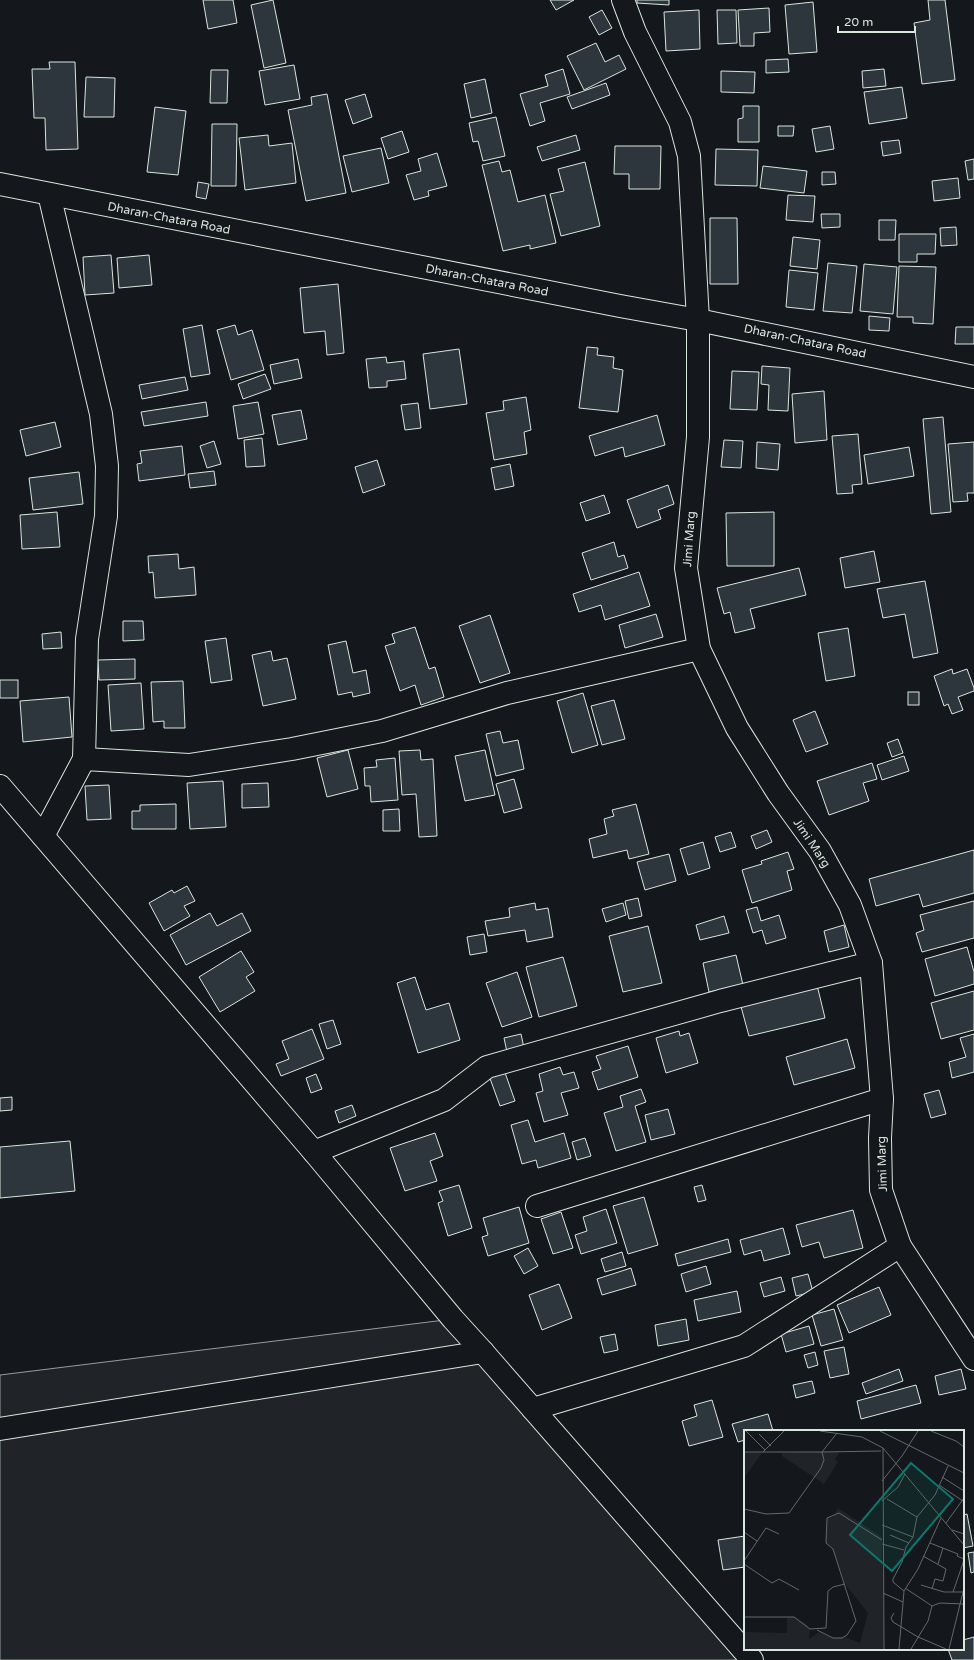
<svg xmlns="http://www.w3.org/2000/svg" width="974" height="1660" font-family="'Varela Round',sans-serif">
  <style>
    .green { fill: #202428; stroke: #939e99 }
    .building { fill: #2c363c; stroke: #d8e6dc }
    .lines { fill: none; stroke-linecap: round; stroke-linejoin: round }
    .minor-casing { stroke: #d8e6dc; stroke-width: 24 }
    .major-casing { stroke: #d8e6dc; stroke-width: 24 }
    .minor { stroke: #14181c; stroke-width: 22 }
    .major { stroke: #14181c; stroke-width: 22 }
    .labels { text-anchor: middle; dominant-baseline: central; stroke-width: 3; stroke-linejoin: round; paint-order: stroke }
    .street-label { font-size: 12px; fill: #d8e6dc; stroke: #14181c }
    .inset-road { fill: none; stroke: #626a69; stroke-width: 1 }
    .view { fill: #0f766e; fill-opacity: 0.15; stroke: #0f766e; stroke-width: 2 }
    .inset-edge { fill: none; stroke: #d8e6dc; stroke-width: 2 }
  </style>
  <rect width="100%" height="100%" fill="#14181c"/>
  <path class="green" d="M453 1319 752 1660H0V1375Z"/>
  <g class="building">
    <path d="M203 0H233L237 23 208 29Z"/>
    <path d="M273 0 286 63 264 68 251 5Z"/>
    <path d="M550 0H574L556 10Z"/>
    <path d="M637 0H669V5L637 3Z"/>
    <path d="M928 0H945L955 80 922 84 914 23 930 20Z"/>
    <path d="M813 2 817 52 789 54 785 5Z"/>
    <path d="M769 8 770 32 754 33V46H740L738 10Z"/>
    <path d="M602 10 612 28 599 35 589 17Z"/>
    <path d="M699 10 700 49 666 51 664 12Z"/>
    <path d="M717 10H736L737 43 718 44Z"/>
    <path d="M596 43 605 62 619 55 626 69 584 90 567 56Z"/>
    <path d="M788 59 789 72 766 73V60Z"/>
    <path d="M49 62H75L78 149 46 150 45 118H34L32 69H50Z"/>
    <path d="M294 65 300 99 265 105 259 71Z"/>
    <path d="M563 69 570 94 540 103 545 121 530 126 520 94 548 86 545 75Z"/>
    <path d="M884 69 886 86 863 88 862 71Z"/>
    <path d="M211 70H228L227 103H210Z"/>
    <path d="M721 71 755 72 754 93 721 92Z"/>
    <path d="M86 77 115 78 114 117H84Z"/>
    <path d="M485 79 492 113 471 118 464 84Z"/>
    <path d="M606 83 610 95 572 109 567 97Z"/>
    <path d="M902 87 907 118 869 124 864 92Z"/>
    <path d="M327 94 346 193 306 201 288 110 312 105 311 97Z"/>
    <path d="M365 94 372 117 353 124 345 100Z"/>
    <path d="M743 106H759V142H738V119L743 118Z"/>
    <path d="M155 107 186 111 178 175 147 172Z"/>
    <path d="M496 117 505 156 483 161 478 141 473 142 469 123Z"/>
    <path d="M212 124H237L236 186H211Z"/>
    <path d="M778 126H794L793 136H778Z"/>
    <path d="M830 126 834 149 816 152 812 129Z"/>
    <path d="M402 131 409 152 388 159 381 138Z"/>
    <path d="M268 135 269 146 292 143 296 183 245 190 239 138Z"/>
    <path d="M576 135 580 150 542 161 537 147Z"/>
    <path d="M899 140 901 153 883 156 881 142Z"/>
    <path d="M615 146H661L660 189H629V174H614Z"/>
    <path d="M381 148 389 183 352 192 343 156Z"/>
    <path d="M716 149 758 150 757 186 715 185Z"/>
    <path d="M437 153 447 186 428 191 429 196 414 200 406 175 421 171 418 159Z"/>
    <path d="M974 159V179L968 180 965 161Z"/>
    <path d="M499 161 502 172 510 170 518 202 545 195 556 243 530 249V245L503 251 482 165Z"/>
    <path d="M585 162 600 226 561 236 550 194 564 191 558 169Z"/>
    <path d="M763 166 807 171 804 193 760 188Z"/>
    <path d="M822 172H835L836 184 822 185Z"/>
    <path d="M958 178 960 198 934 201 932 181Z"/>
    <path d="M198 182 209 184 206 199 196 197Z"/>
    <path d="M788 195 815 196 813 222 786 220Z"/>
    <path d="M821 214H840V227L822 228Z"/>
    <path d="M710 218H737L738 284H710Z"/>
    <path d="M879 220H896L895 240H879Z"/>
    <path d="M956 227 957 245 941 246 940 228Z"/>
    <path d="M899 234H936L935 254H917V262H899Z"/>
    <path d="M793 237 820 240 817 269 790 266Z"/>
    <path d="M111 255 114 293 85 295 83 257Z"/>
    <path d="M149 255 152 285 119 288 117 258Z"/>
    <path d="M828 263 857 266 852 313 823 311Z"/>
    <path d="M864 264 897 267 893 314 860 311Z"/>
    <path d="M899 266 936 267 933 324 913 323V317H897Z"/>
    <path d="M789 270 818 273 814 310 786 307Z"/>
    <path d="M338 284 344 353 327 355 325 331 304 333 300 288Z"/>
    <path d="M869 316 890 318 889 331 869 330Z"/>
    <path d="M202 325 210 374 191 377 183 329Z"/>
    <path d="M235 325 238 335 252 330 264 370 231 380 217 330Z"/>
    <path d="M956 327H974V344H955Z"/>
    <path d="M587 347 598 348 597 355 614 357 613 368 623 370 618 412 579 408Z"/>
    <path d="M459 349 467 404 430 409 423 354Z"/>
    <path d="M386 357 387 363 404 361 406 379 387 381V387L369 388 366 359Z"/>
    <path d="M298 359 302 378 274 384 270 365Z"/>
    <path d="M762 366 790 368 788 411 768 410 769 385 761 384Z"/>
    <path d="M732 371 759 372 757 410 730 409Z"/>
    <path d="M265 374 271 389 243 399 238 384Z"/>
    <path d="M185 377 188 390 142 399 139 385Z"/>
    <path d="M824 391 827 440 795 443 792 394Z"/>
    <path d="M526 397 531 430 524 432 527 454 494 460 486 413 504 410 503 401Z"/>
    <path d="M206 402 208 416 144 426 141 412Z"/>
    <path d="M258 402 264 434 238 439 233 406Z"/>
    <path d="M418 403 421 428 405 430 401 405Z"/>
    <path d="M301 410 307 439 278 445 272 415Z"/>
    <path d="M657 415 665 445 625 457 623 447 595 456 589 436Z"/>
    <path d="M943 417 951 512 931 514 923 419Z"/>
    <path d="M55 422 61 447 26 456 20 430Z"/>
    <path d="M858 434 862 484 852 485 853 493 837 494 832 436Z"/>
    <path d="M262 438 265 466 246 467 244 440Z"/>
    <path d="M724 440 743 441 741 468 721 467Z"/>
    <path d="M214 441 221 464 207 468 200 446Z"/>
    <path d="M757 442 780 444 778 470 756 468Z"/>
    <path d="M974 442V493H967L968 501 953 502 948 444Z"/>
    <path d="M182 446 185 475 139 481 137 464 142 463 140 451Z"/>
    <path d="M909 447 914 476 868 484 864 455Z"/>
    <path d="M377 460 385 485 363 493 355 467Z"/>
    <path d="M510 464 514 486 495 490 491 468Z"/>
    <path d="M214 471 216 485 190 488 188 474Z"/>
    <path d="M79 472 83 504 33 510 29 478Z"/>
    <path d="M668 485 674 504 658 510 661 519 637 528 627 500Z"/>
    <path d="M604 495 610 513 586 521 580 503Z"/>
    <path d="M57 512 60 547 22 549 20 515Z"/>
    <path d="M774 512V566H727L726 513Z"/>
    <path d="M614 542 618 557 624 555 628 568 591 580 582 553Z"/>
    <path d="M874 551 880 582 845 588 840 558Z"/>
    <path d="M178 554 179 569 194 567 196 595 155 598 153 572 149 573 148 556Z"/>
    <path d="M799 568 806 595 750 609 755 628 735 633 730 612 724 614 717 588Z"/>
    <path d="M639 572 650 606 605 620 601 605 579 612 573 594Z"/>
    <path d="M925 581 938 653 913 658 905 614 883 618 877 589Z"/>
    <path d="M656 614 663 637 625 648 619 625Z"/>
    <path d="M490 615 510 673 480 683 459 626Z"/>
    <path d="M123 621H143L144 640 123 641Z"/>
    <path d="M415 627 429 669 435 667 444 697 421 705 415 685 400 691 385 646 395 643 392 634Z"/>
    <path d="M848 628 855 676 826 681 818 633Z"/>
    <path d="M61 632 62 648 43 649 42 634Z"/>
    <path d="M226 638 232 680 211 683 205 641Z"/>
    <path d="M346 641 353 673 366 670 370 693 353 697 352 692 338 695 328 645Z"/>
    <path d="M271 651 273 661 287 658 296 699 263 706 252 655Z"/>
    <path d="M135 659V679L99 680 98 660Z"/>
    <path d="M952 669 953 674 967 669 974 688V691L958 697 963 710 952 714 948 704 944 706 934 676Z"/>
    <rect x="0" y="680" width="18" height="18"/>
    <path d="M183 681 185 728H164V721L153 722 151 682Z"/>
    <path d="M141 683 144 729 111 731 108 685Z"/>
    <rect x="908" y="692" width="11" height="13"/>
    <path d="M583 693 598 745 572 753 557 701Z"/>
    <path d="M69 697 72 737 23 742 20 701Z"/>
    <path d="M614 700 625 739 602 745 591 706Z"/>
    <path d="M815 711 828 744 806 752 793 720Z"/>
    <path d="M500 731 503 743 518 740 524 769 496 776 486 734Z"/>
    <path d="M898 739 903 753 892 757 887 743Z"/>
    <path d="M348 750 358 789 327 797 317 758Z"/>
    <path d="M420 750 421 760 433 759 437 836 419 837 416 794 402 795 399 751Z"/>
    <path d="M485 750 495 795 465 801 455 756Z"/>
    <path d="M904 756 909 771 882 780 877 765Z"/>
    <path d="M395 758 398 800 371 802 370 786H365L364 768 377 767 376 760Z"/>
    <path d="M872 763 877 779 863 783 869 801 829 815 817 781Z"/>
    <path d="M514 779 522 808 504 813 496 784Z"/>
    <path d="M223 781 226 827 190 829 187 783Z"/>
    <path d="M268 783 269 807 242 808V784Z"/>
    <path d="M109 785 111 819 87 820 85 786Z"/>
    <path d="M176 804V829H132V811H140V805Z"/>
    <path d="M636 804 649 854 629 859 627 850 593 858 589 839 607 834 604 819 614 816 612 810Z"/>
    <path d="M399 809 400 831H383V810Z"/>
    <path d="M767 830 772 842 756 849 751 836Z"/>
    <path d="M731 832 736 847 720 852 715 837Z"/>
    <path d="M703 842 710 868 688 875 680 849Z"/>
    <path d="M974 850V893L923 907 919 894 876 906 869 879Z"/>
    <path d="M788 852 794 869 787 871 792 890 752 903 742 870 762 864 761 861Z"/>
    <path d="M669 854 676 881 645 890 637 862Z"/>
    <path d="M187 886 195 901 184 906 190 916 164 931 149 903 172 890 174 893Z"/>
    <path d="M638 898 642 916 629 919 625 901Z"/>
    <path d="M974 901V938L922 952 916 933 924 930 920 915Z"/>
    <path d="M535 903 536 910 548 908 553 937 527 942 525 930 488 936 485 921 510 917 509 908Z"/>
    <path d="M623 903 626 915 606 922 602 909Z"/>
    <path d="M757 907 761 921 779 915 786 938 766 944 762 930 753 933 746 910Z"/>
    <path d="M210 913 217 926 242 913 251 931 186 965 170 935Z"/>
    <path d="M724 916 729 933 700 940 696 925Z"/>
    <path d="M844 925 849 947 829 952 824 931Z"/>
    <path d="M648 926 662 983 623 992 609 936Z"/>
    <path d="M484 934 487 952 470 955 467 937Z"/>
    <path d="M967 947 974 972V984L935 996 925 959Z"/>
    <path d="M241 951 254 972 246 977 255 991 220 1012 199 977Z"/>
    <path d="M736 955 743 985 709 992 703 963Z"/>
    <path d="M563 957 577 1006 539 1017 526 967Z"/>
    <path d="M517 972 532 1017 502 1027 486 983Z"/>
    <path d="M415 977 426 1010 449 1003 460 1040 418 1053 397 983Z"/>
    <path d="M817 985 825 1018 749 1036 740 1003Z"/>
    <path d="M974 991V1030L941 1039 931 1003Z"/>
    <path d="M333 1020 341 1044 327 1049 319 1024Z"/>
    <path d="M312 1029 324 1059 281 1076 276 1064 289 1059 282 1041Z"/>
    <path d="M679 1031 680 1036 689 1033 698 1063 666 1073 656 1038Z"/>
    <path d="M521 1034 524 1048 507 1052 504 1038Z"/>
    <path d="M974 1034V1072L952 1078 949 1062 966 1057 960 1038Z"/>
    <path d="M847 1039 855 1068 794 1085 786 1057Z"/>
    <path d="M628 1046 638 1077 598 1090 592 1072 601 1069 596 1056Z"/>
    <path d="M503 1067 515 1101 500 1106 488 1073Z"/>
    <path d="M560 1067 563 1075 574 1072 579 1088 561 1093 568 1115 544 1122 536 1093 543 1091 539 1074Z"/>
    <path d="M316 1074 322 1089 311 1093 306 1078Z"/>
    <path d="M641 1089 646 1102 635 1106 646 1142 616 1151 604 1113 623 1107 620 1096Z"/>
    <path d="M939 1090 946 1114 931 1118 924 1094Z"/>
    <path d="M12 1097V1110L0 1111V1098Z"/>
    <path d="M352 1105 356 1116 339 1123 335 1111Z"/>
    <path d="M668 1109 675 1134 651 1140 645 1115Z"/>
    <path d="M528 1120 535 1142 564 1133 571 1158 538 1168 536 1160 522 1164 511 1125Z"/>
    <path d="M435 1133 443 1156 430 1161 437 1181 405 1191 390 1148Z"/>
    <path d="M585 1138 591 1156 577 1160 572 1142Z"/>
    <path d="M70 1141 75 1191 0 1198V1147Z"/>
    <path d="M459 1185 472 1228 448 1236 438 1203 443 1201 439 1191Z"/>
    <path d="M702 1185 706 1200 698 1202 694 1187Z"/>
    <path d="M644 1197 658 1245 628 1254 613 1206Z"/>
    <path d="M519 1207 529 1243 488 1256 482 1237 488 1235 483 1218Z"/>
    <path d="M606 1209 617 1243 581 1254 575 1235 587 1231 583 1217Z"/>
    <path d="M853 1210 863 1248 824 1258 819 1242 802 1247 796 1225Z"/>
    <path d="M561 1212 573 1248 553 1254 541 1219Z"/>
    <path d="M783 1228 790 1254 764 1261 761 1250 744 1255 740 1240Z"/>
    <path d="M728 1239 731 1252 678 1266 675 1254Z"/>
    <path d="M528 1248 538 1266 524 1274 514 1256Z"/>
    <path d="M622 1252 626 1266 605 1272 601 1259Z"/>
    <path d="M706 1266 711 1284 686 1292 681 1274Z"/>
    <path d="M631 1268 636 1285 602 1295 597 1279Z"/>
    <path d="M808 1274 813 1292 796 1296 792 1278Z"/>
    <path d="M781 1277 785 1291 764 1297 760 1283Z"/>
    <path d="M559 1284 572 1318 542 1330 529 1295Z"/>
    <path d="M879 1287 891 1315 849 1333 837 1305Z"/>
    <path d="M737 1291 741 1312 698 1321 694 1300Z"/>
    <path d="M834 1309 843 1340 821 1346 812 1315Z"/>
    <path d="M686 1319 689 1340 658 1346 655 1325Z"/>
    <path d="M809 1326 814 1344 786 1352 781 1334Z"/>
    <path d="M615 1334 618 1350 604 1353 600 1337Z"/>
    <path d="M844 1347 849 1374 830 1378 824 1351Z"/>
    <path d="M815 1352 818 1365 808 1368 804 1355Z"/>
    <path d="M899 1369 903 1381 866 1394 862 1383Z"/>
    <path d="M961 1369 966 1389 939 1395 935 1376Z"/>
    <path d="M812 1381 815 1393 796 1398 793 1385Z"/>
    <path d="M916 1385 921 1403 861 1419 857 1401Z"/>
    <path d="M712 1400 723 1437 689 1446 682 1421 697 1416 694 1405Z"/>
    <path d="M768 1414 773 1431H745V1440L738 1442 732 1424Z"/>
    <path d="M967 1514 973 1546 963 1548V1515Z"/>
    <path d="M745 1536V1567L723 1570 718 1540Z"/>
    <path d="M974 1552V1572L971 1573 968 1553Z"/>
    <path d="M974 1637V1660H952L948 1649H963V1640Z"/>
  </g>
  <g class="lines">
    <g class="minor-casing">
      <g id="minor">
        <path d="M623 0 635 32 680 122 689 156 698 320V437L686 568 699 649 737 728 778 793 820 851 850 905 871 963 882 1099 880 1138 881 1190 900 1246 974 1359"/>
        <path d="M84 759 189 765 292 749 382 731 507 693 699 649"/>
        <path d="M0 786 314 1152 453 1319 483 1352 752 1660"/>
        <path d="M43 836 84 759 87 639 106 516 107 466 101 414 49 194"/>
        <path d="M314 1152 444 1100 487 1067 720 1001 871 963"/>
        <path d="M537 1206 882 1099"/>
        <path d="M533 1409 744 1346 900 1246"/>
        <path d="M0 1429 483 1352"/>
      </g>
    </g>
    <g class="major-casing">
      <path id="major" d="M0 184 620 306 698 320 974 377"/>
    </g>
    <use href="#minor" class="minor"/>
    <use href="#major" class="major"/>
  </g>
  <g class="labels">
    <g class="street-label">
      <text transform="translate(169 218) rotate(11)">Dharan-Chatara Road</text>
      <text transform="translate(487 280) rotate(11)">Dharan-Chatara Road</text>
      <text transform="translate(805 341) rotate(12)">Dharan-Chatara Road</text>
      <text transform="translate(689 539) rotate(-86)">Jimi Marg</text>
      <text transform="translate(812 843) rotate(56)">Jimi Marg</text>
      <text transform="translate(882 1164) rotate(-92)">Jimi Marg</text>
    </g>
  </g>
  <g transform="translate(744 1430)">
    <rect width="220" height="220" fill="#14181c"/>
    <path d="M96 21 91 30 94 32 80 54 38 26V23ZM0 22 18 23 0 48ZM94 78 138 107 140 219H0V202L43 203V187H50L62 194 66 199 65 209 75 202 89 208 101 207 116 213 124 183 101 154 89 119 82 113 83 88 89 87Z" fill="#202428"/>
    <path class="inset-road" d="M2 1 21 20M76 1 118 7 139 18 220 115M136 1 220 43M187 1 212 11 220 17M15 4 27 16M139 18 140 219M0 22H78L93 3M19 22 40 1M198 47 220 61M138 51 158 26 174 1M195 55 219 71M143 69 173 87M138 71 154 57 161 44M0 79 22 84 45 83 77 38 80 30 78 22 137 21M202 93 220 68M138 95 169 107M208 100 220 104M0 102 13 111M146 105 165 113M186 113 214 124 213 126 220 129M138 114 160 120M179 126 202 139 199 151 191 149 188 159M0 131 22 98 35 104M0 134 28 153 35 149 55 160M194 134 199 118M177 155 200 162H219M161 158 188 176 196 173 220 174M160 161 174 139 197 88M209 162 220 130M139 163 159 172M150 183 147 188 149 192 174 207 202 219M0 187H50L66 199 82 198 84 161 89 157 101 154M73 200 89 208H98L103 205 112 191 89 119 82 113 83 88 95 83 138 110M155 219 160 161 149 152V149L158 132 162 117 169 107 173 87 191 65 204 36M167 219 184 191 188 176M205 219 220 158"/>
    <path class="view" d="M167 33 209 69 148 141 106 105Z"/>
    <rect width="220" height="220" class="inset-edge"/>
  </g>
  <path d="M838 26v6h77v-6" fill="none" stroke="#d8e6dc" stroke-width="2"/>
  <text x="844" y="26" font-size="12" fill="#d8e6dc" stroke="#14181c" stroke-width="3" paint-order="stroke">20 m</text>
</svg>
